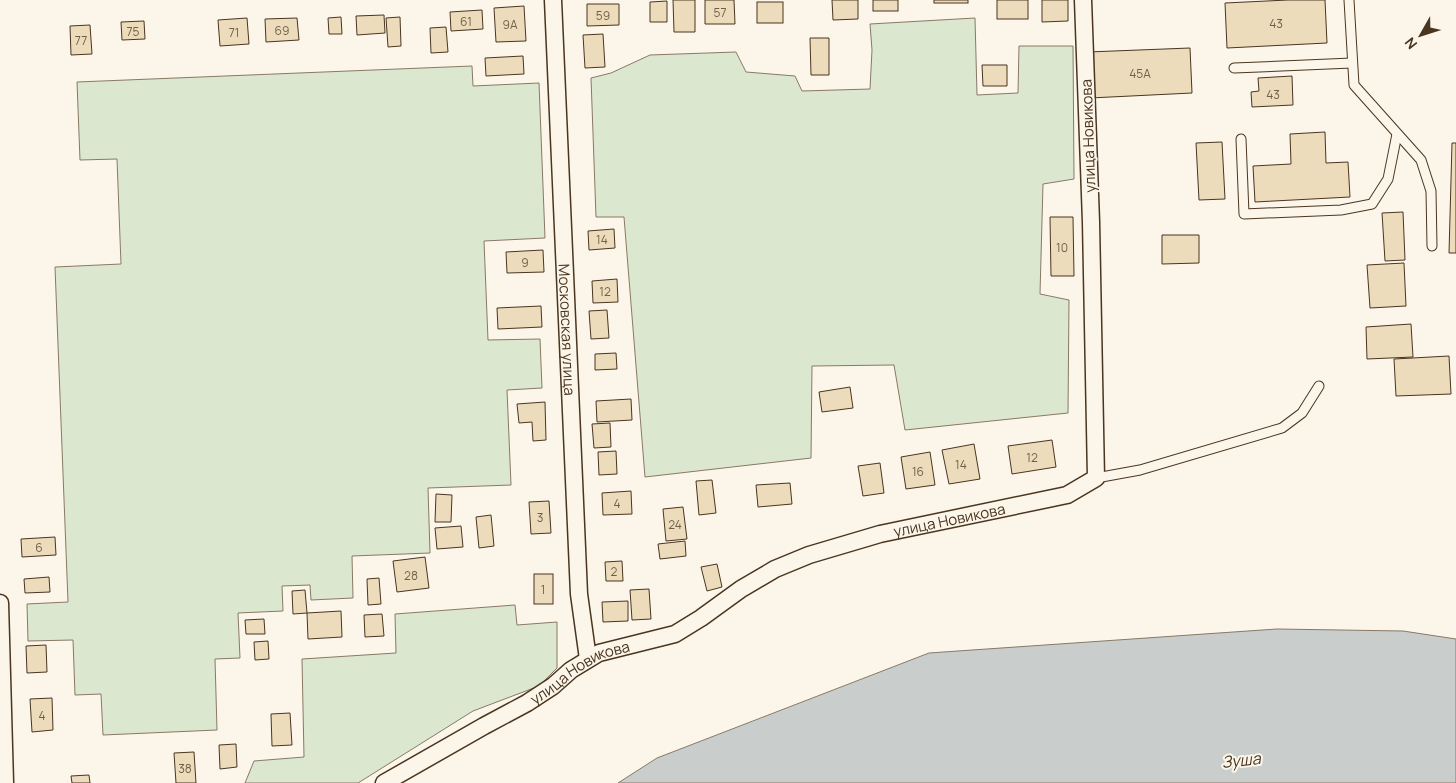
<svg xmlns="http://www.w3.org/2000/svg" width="1456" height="783" font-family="Manrope,sans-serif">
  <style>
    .green { fill: #dce7d0; stroke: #887966 }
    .water { fill: #c9cecd; stroke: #887966 }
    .building { fill: #ecdcbc; stroke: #4a3520 }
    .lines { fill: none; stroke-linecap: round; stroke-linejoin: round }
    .lane-casing { stroke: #4a3520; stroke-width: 11 }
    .street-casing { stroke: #4a3520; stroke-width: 19 }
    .lane { stroke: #fbf6e9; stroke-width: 9 }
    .street { stroke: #fbf6e9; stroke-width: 16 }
    .labels { text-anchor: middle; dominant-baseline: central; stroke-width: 4; stroke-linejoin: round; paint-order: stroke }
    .number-label { font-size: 12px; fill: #725f47 }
    .street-label { font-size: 15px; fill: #4a3520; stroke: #fbf6e9 }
    .water-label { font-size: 16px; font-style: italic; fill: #4a3520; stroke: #fbf6e9 }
  </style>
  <rect width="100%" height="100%" fill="#fbf6e9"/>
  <g class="green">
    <path d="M975 18 977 95 1018 93 1019 46H1073L1074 179 1043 184 1040 294 1069 300 1068 413 905 430 894 365 812 366 811 458 645 477 624 217H596L591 78 611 73 650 55 736 52 746 72 795 76 802 91 870 89 872 50 870 24Z"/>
    <path d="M472 66 473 86 539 83 545 238 484 241 488 340 540 339 542 388 507 390 511 485 428 488 430 553 352 556 353 598 311 600 310 585 282 586 283 611 238 613 240 658 215 659 217 730 103 735 101 694 75 695 73 640 28 641 27 604 68 602 55 267 121 264 117 159 80 160 77 82Z"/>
    <path d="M515 605 517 625 557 622V668L539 686 473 711 358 783H245L254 761 304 757 302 659 396 653 395 614Z"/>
  </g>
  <path class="water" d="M1277 629 1403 631 1456 639V783H618L657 758 929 653Z"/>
  <g class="building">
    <path d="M673 0H695V32H674Z"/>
    <path d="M705 0H734L735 24H705Z"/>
    <path d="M832 0H858V19L833 20Z"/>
    <rect x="873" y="0" width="25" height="11"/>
    <rect x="934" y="0" width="34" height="3"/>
    <rect x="997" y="0" width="31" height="19"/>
    <path d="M1042 0H1068V21L1042 22Z"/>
    <path d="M1288 0H1325L1327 43 1227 48 1225 3Z"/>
    <path d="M667 1V22H650V2Z"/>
    <rect x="757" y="2" width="26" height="21"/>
    <path d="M587 4H619V25L587 26Z"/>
    <path d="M524 6 526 41 496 42 494 8Z"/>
    <path d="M482 10 483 29 451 31 450 12Z"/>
    <path d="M384 15 385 33 357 35 356 16Z"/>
    <path d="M341 17 342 34H329L328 18Z"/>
    <path d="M400 17 401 46 388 47 386 18Z"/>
    <path d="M247 18 249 44 220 46 218 20Z"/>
    <path d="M297 18 299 40 266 42 265 19Z"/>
    <path d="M144 21 145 39 122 40 121 22Z"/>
    <path d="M90 25 92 54 71 55 70 26Z"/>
    <path d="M446 27 448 52 431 53 430 28Z"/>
    <path d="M603 34 605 67 585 68 583 35Z"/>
    <path d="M810 38H829V75H811Z"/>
    <path d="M1190 48 1192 93 1090 98 1088 52Z"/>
    <path d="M523 56 524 74 486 76 485 58Z"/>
    <path d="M982 65H1007V86H983Z"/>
    <path d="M1292 76 1293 105 1252 107 1251 92 1259 91 1258 78Z"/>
    <path d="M1325 132 1326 163 1348 162 1350 197 1255 202 1253 166 1291 164 1290 134Z"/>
    <path d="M1222 142 1225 199 1199 200 1196 143Z"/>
    <path d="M1452 143H1456V253H1449Z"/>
    <path d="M1403 212 1405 260 1385 261 1382 213Z"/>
    <path d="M1050 217H1073L1074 276H1051Z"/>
    <path d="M614 229 615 248 589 250 588 231Z"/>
    <path d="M1162 235H1199V263L1162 264Z"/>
    <path d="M543 250 544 272 507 273 506 252Z"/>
    <path d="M1404 263 1406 306 1370 308 1367 265Z"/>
    <path d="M617 279 618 302 593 303 592 281Z"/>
    <path d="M541 306 542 327 498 329 497 308Z"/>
    <path d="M607 310 609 338 591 339 589 311Z"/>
    <path d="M1411 324 1413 357 1367 359 1366 327Z"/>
    <path d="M616 353 617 369 595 370V354Z"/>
    <path d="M1449 356 1451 394 1396 396 1394 359Z"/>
    <path d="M850 387 853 408 822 412 819 392Z"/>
    <path d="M631 399 632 420 597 422 596 401Z"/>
    <path d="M545 402 546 440 533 441 532 422 519 423 517 404Z"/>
    <path d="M610 423 611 447 594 448 592 424Z"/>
    <path d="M1052 440 1056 467 1012 474 1008 446Z"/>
    <path d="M974 444 980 479 949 484 942 450Z"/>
    <path d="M616 451 617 474 599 475 598 452Z"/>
    <path d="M930 452 935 485 906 489 901 457Z"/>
    <path d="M880 463 884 493 863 496 858 466Z"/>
    <path d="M712 480 716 513 699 515 696 481Z"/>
    <path d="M790 483 792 504 758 507 756 485Z"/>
    <path d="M631 491 632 514 603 515 602 493Z"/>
    <path d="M436 494 452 495 451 522H435Z"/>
    <path d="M549 501 551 533 531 534 529 502Z"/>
    <path d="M683 507 687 539 666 541 663 509Z"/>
    <path d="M491 515 494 546 479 548 476 517Z"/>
    <path d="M461 526 463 547 437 549 435 528Z"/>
    <path d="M55 537 56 555 22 557 21 539Z"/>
    <path d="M685 541 686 556 660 559 658 544Z"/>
    <path d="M425 557 429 588 397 592 393 561Z"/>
    <path d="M622 561 623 581H606L605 562Z"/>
    <path d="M717 564 722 587 707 591 701 567Z"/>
    <rect x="534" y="574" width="19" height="30"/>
    <path d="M49 577 50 592 25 593 24 579Z"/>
    <path d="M379 578 381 604 368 605 367 579Z"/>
    <path d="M649 589 651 619 632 620 630 590Z"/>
    <path d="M305 590 307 613 293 614 292 591Z"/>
    <path d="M628 601V621L603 622 602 602Z"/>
    <path d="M341 611 342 637 308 639 307 613Z"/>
    <path d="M382 614 384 636 365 637 364 615Z"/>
    <path d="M264 619 265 634H246L245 620Z"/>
    <path d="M268 641 269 659 255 660 254 642Z"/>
    <path d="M46 645 47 672 27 673 26 646Z"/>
    <path d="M52 698 53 730 32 732 30 699Z"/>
    <path d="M290 713 292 745 272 746 271 714Z"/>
    <path d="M236 744 237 767 220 769 219 745Z"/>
    <path d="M194 752 196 783H176L174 753Z"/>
    <path d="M89 775 90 783H72L71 776Z"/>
  </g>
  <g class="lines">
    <g class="lane-casing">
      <g id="lane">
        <path d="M1349 0 1354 85 1421 160 1431 191 1432 246"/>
        <path d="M1234 68 1352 63"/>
        <path d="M1241 139 1244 214 1341 210 1372 204 1388 179 1397 134"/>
        <path d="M1096 478 1140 470 1282 428 1302 413 1319 386"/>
      </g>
    </g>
    <g class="street-casing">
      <g id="street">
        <path id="s1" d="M553 0 579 594 588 659"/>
        <path d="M0 603 5 783"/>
        <path id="s2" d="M384 783 484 726 527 703 553 686 571 670 599 653 675 634 701 618 741 589 775 569 809 555 880 534 1067 495 1096 478 1091 222 1083 0"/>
      </g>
    </g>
    <use href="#lane" class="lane"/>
    <use href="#street" class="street"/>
  </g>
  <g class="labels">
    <g class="number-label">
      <text x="720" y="12">57</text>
      <text x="603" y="15">59</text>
      <text x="466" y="21">61</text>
      <text x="1276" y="23">43</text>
      <text x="510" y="24">9А</text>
      <text x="282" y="30">69</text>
      <text x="133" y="31">75</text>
      <text x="234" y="32">71</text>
      <text x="81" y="40">77</text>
      <text x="1140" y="73">45А</text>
      <text x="1273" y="94">43</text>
      <text x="602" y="239">14</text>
      <text x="1062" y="247">10</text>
      <text x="525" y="262">9</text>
      <text x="605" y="291">12</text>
      <text x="1032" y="457">12</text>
      <text x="961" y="464">14</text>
      <text x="918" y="471">16</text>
      <text x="617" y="503">4</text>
      <text x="540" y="517">3</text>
      <text x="675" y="524">24</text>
      <text x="39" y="547">6</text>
      <text x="614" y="571">2</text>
      <text x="411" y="575">28</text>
      <text x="543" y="589">1</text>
      <text x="42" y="715">4</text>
      <text x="185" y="768">38</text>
    </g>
    <g class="street-label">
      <text transform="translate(1088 136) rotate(-92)">улица Новикова</text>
      <text stroke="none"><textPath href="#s1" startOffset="330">Московская улица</textPath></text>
      <text stroke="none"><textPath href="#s2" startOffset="631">улица Новикова</textPath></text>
      <text stroke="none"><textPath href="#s2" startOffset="226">улица Новикова</textPath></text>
    </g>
    <g class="water-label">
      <text transform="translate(1241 760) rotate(-6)">Зуша</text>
    </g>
  </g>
  <g transform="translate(1421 35) rotate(231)" stroke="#fbf6e9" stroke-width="4" paint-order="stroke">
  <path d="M0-4L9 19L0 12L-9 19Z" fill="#4a3520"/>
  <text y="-8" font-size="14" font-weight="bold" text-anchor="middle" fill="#4a3520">N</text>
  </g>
</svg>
